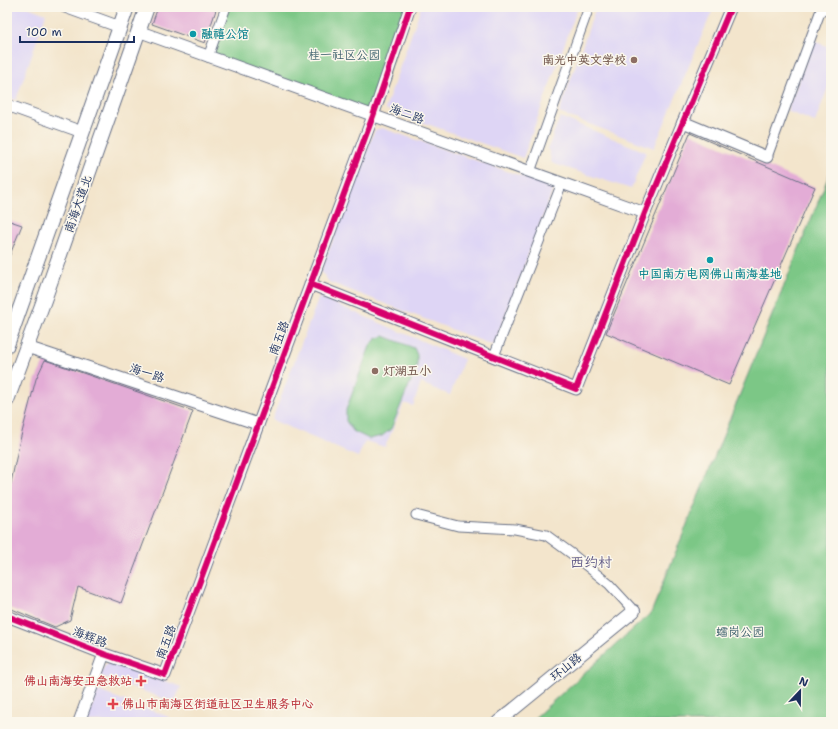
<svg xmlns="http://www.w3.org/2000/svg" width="838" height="729" font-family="'Shantell Sans','LXGW WenKai TC',sans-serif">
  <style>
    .built { fill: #ded5f5 }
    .green { fill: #7bc786; stroke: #4b7b72 }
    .building { fill: #e3acd6 }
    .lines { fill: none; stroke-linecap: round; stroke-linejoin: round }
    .minor-casing { stroke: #676f84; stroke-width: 11 }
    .tertiary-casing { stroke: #676f84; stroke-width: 13 }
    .secondary-casing { stroke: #676f84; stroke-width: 14 }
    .trunk-casing { stroke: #676f84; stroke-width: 16 }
    .minor { stroke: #fff; stroke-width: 9 }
    .tertiary { stroke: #fff; stroke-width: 11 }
    .secondary { stroke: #fff; stroke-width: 12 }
    .trunk { stroke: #fff; stroke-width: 14 }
    .cycleway-casing { stroke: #fbf7ec; stroke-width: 8 }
    .cycleway { stroke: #d6006c; stroke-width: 6 }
    .culture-dot { fill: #0f9aa8; stroke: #fbf7ec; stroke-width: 1.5 }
    .education-dot { fill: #8d6e63; stroke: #fbf7ec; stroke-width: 1.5 }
    .health-dot { fill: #e0444e; stroke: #fbf7ec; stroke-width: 1.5 }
    .labels { text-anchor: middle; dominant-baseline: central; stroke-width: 3; stroke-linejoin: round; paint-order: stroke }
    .culture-label { font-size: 12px; font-weight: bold; fill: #0d838f; stroke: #fbf7ec; text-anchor: start }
    .park-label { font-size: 12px; fill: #385d6a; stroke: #fbf7ec }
    .education-label { font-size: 12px; font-weight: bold; fill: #785e54; stroke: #fbf7ec; text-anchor: end }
    .street-label { font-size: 12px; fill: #1b2f5e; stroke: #fbf7ec }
    .health-label { font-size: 12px; font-weight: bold; fill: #be3a42; stroke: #fbf7ec; text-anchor: end }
    .quarter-label { font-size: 14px; fill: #615b88; stroke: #fbf7ec }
  </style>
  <rect width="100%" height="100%" fill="#fbf7ec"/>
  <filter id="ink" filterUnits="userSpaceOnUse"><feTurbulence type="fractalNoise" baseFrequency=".025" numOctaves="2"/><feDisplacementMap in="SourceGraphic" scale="8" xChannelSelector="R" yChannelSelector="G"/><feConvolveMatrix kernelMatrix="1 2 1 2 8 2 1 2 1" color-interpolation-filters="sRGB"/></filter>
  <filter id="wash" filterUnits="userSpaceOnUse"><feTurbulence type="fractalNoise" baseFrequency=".012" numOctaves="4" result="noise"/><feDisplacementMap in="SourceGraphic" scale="16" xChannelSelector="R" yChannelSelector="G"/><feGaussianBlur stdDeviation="0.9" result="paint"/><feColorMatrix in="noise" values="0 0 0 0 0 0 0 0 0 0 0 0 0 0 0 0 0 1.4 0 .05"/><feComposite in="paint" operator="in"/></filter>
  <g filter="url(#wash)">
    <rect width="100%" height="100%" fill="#f3e5cc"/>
    <g class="built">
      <path d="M7 7H28L46 14 16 100 7 97Z"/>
      <path d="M421 7H578L523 158 385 109Z"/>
      <path d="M596 7H714L654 148 559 113Z"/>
      <path d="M814 41 831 48V79L815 122 787 111Z"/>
      <path d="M560 117 646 152 631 189 552 163 548 148Z"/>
      <path d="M382 128 550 186 552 192 496 339 492 345 329 282 321 271 375 130Z"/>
      <path d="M319 297 464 359 450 395 421 383 413 406 404 403 385 447 365 441 358 457 272 420Z"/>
      <path d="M113 661 181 687 174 702 100 676 105 665Z"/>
      <path d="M98 691 169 717 167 722H86Z"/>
    </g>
    <g class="green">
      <path d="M226 7H410L373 116 208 57Z"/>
      <path d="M831 170V722H530L651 613Z"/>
      <path d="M384 336 414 348 417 355V366L391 429 382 436 369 439 353 431 346 421V410L370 346 376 339Z"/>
    </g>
    <g id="blocks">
      <g class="building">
        <path d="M158 7H209L216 10 205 43 152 24Z"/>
        <path d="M690 133 815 187 729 385 606 333Z"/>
        <path d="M7 220 22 225 7 262Z"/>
        <path d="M45 360 193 411 121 603 78 587 70 620 55 627 7 607V502L19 444 36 379Z"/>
      </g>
    </g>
  </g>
  <g filter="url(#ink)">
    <use href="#blocks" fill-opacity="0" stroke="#676f84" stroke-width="1"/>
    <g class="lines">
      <g class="minor-casing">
        <g id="minor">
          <path d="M208 57 226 7"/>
          <path d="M767 157 822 7"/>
          <path d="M530 172 589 7"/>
          <path d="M494 356 562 183"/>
          <path d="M416 515 458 526 515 529 546 535 572 554 609 584 634 611"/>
        </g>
      </g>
      <g class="tertiary-casing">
        <g id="tertiary">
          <path d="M65 7 120 27"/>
          <path d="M138 31 645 213"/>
          <path d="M7 105 82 132"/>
          <path d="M683 122 767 157"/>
          <path d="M310 284 576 389 645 213 731 7"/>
          <path d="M27 347 258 424"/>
          <path d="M7 616 104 654 165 675 373 116 410 7"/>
          <path d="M79 722 104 654"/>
        </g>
      </g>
      <g class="secondary-casing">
        <g id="secondary">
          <path d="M824 7 831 10"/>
          <path d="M498 722 634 611"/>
        </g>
      </g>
      <g class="trunk-casing">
        <g id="trunk">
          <path d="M7 345 127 7"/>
          <path d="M7 400 44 300 147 7"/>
        </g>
      </g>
      <use href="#minor" class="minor"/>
      <use href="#tertiary" class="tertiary"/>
      <use href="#secondary" class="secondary"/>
      <use href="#trunk" class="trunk"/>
      <g class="cycleway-casing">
        <g id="cycleway">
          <path d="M310 284 576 389 645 213 731 7"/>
          <path d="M7 616 104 654 165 675 373 116 410 7"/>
        </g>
      </g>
      <use href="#cycleway" class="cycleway"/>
    </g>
  </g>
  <g class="culture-dot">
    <circle cx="193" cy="34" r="4"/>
    <circle cx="710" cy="260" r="4"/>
  </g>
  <g class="education-dot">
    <circle cx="634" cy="60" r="4"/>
    <circle cx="375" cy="371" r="4"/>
  </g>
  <g class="health-dot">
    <path d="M139 675h4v4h4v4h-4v4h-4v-4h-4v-4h4z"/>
    <path d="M111 698h4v4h4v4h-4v4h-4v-4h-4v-4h4z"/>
  </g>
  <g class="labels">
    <g class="culture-label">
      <text x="201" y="34">融禧公馆</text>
      <text x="710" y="274" text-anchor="middle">中国南方电网佛山南海基地</text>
    </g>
    <g class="park-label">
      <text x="344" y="55">桂一社区公园</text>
      <text x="740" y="632">𧒽岗公园</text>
    </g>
    <g class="education-label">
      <text x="626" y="60">南光中英文学校</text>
      <text x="383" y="371" text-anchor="start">灯湖五小</text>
    </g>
    <g class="street-label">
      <text transform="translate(407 114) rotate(20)">海二路</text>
      <text transform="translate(78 204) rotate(-71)">南海大道北</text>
      <text transform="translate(279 338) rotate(-70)">南五路</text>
      <text transform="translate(147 373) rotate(18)">海一路</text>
      <text transform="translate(90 637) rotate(21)">海辉路</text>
      <text transform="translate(166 642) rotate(-70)">南五路</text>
      <text transform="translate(566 667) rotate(-39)">环山路</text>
    </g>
    <g class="health-label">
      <text x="132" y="681">佛山南海安卫急救站</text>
      <text x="122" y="704" text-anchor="start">佛山市南海区街道社区卫生服务中心</text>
    </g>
    <g class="quarter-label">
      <text x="591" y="562">西约村</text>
    </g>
  </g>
  <rect width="838" height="729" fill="none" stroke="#fbf7ec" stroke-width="24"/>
  <g transform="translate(800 691) rotate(22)" stroke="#fbf7ec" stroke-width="3" paint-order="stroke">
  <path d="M0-3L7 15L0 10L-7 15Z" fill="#1b2f5e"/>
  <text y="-6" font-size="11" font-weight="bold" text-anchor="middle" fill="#1b2f5e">N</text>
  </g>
  <path d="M20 36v6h114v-6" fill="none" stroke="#1b2f5e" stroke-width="2"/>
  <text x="26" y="36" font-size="12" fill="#1b2f5e" stroke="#fbf7ec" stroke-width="3" paint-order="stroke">100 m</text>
</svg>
